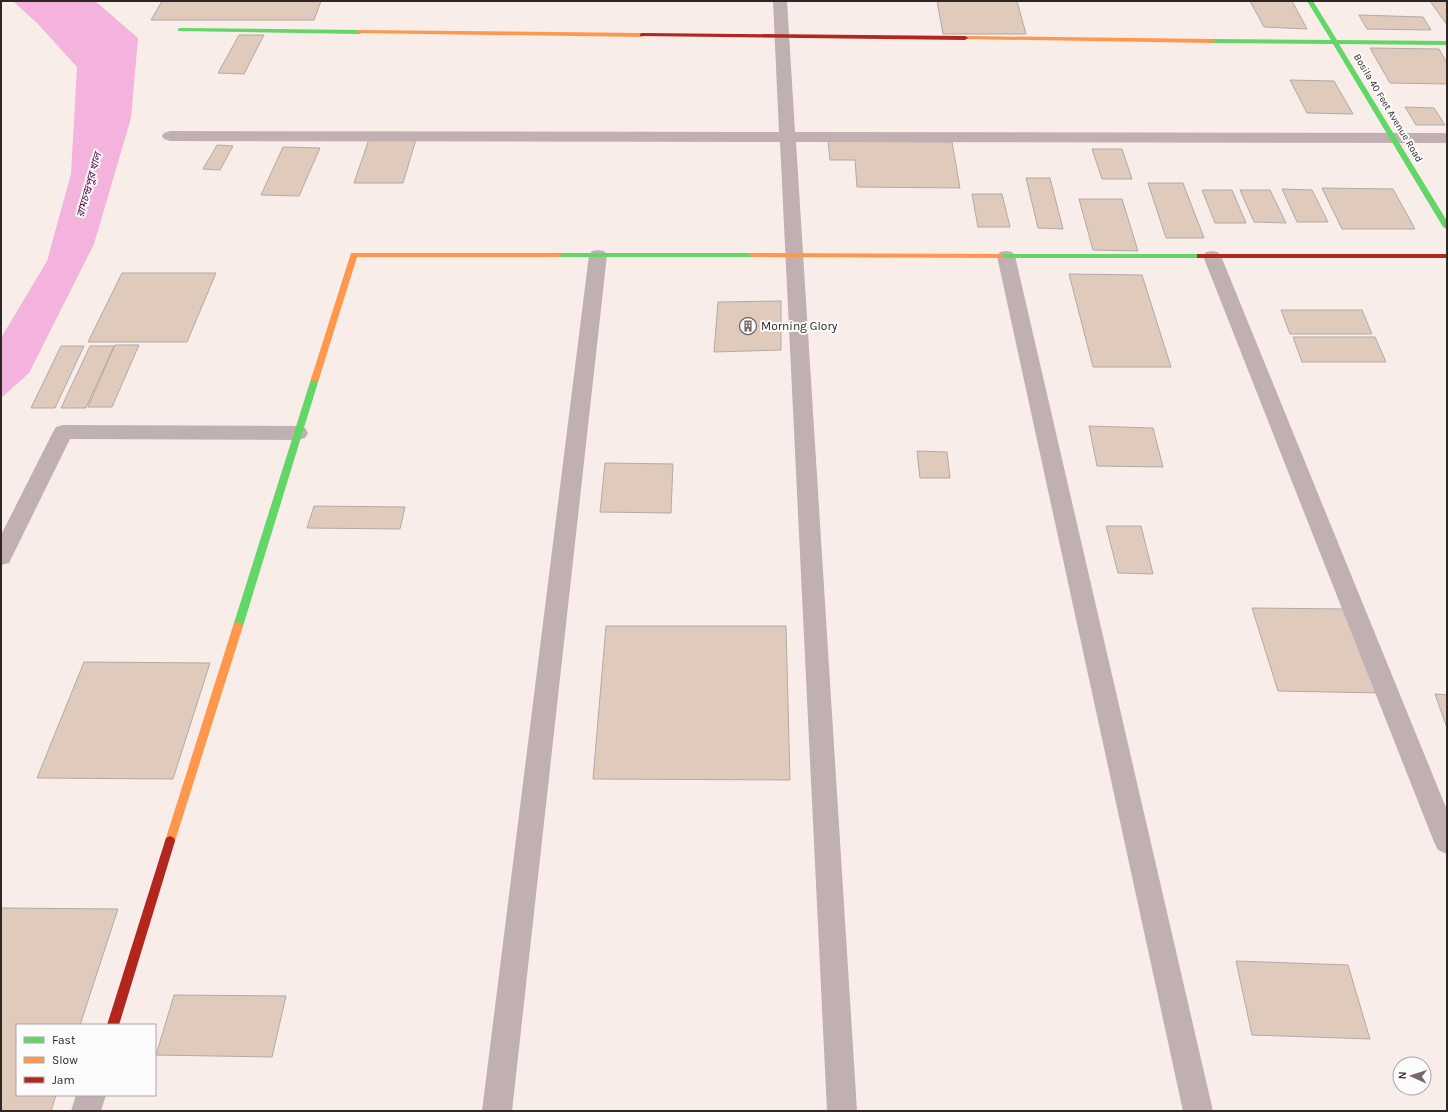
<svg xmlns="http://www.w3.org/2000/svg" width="1448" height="1112" font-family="Karla,'Noto Sans Bengali',sans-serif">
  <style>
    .water { fill: #f3b3dc }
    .building { fill: #dfcabb; stroke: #b2aaa6 }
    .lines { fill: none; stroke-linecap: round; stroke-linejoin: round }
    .street { fill: #c0b0b2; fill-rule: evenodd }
    .fast { fill: #63d668; fill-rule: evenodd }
    .slow { fill: #ff974d; fill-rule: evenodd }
    .jam { fill: #b3261e; fill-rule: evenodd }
    .labels { text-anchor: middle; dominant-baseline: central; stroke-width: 4; stroke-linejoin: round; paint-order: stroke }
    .far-street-label { font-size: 10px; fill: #2e2624; stroke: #fcfcfc }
    .far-water-label { font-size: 11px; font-style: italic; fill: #5a0f49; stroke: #fcfcfc }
    .poi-label { font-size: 12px; fill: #2e2624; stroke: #fcfcfc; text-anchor: start }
  </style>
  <rect width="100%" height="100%" fill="#f9edea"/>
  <path class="water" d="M13 1H95L138 38 131 118 94 244 29 373 1 398V338L47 261 71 174 77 67 38 24Z"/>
  <g class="building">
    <path d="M162 1H321L314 20H151Z"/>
    <path d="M937 1H1017L1026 34H943Z"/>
    <path d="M1250 1H1292L1307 29 1264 27Z"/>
    <path d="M1430 1H1447V25Z"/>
    <path d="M1359 15 1423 17 1431 30 1367 29Z"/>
    <path d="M239 35H264L244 74 218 73Z"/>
    <path d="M1370 48 1439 49 1447 63V84L1390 83Z"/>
    <path d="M1290 80 1334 81 1353 114 1307 113Z"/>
    <path d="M1405 107 1434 108 1445 125H1416Z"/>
    <path d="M369 139H416L403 183H354Z"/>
    <path d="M828 141 952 142 960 188 857 187 855 160H830Z"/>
    <path d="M217 145 233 146 220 170 203 169Z"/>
    <path d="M283 147 320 148 299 196 261 195Z"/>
    <path d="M1092 149H1122L1132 179H1102Z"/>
    <path d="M1026 178H1050L1063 229 1038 228Z"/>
    <path d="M1148 183H1183L1204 238H1166Z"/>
    <path d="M1322 188 1393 189 1415 229H1342Z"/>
    <path d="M1282 189 1312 190 1328 222H1297Z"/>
    <path d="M1202 190H1232L1246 223H1215Z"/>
    <path d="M1240 190H1270L1286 223 1254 222Z"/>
    <path d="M972 194H1002L1010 227H978Z"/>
    <path d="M1079 199H1122L1138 251 1093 250Z"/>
    <path d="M122 273H216L187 342H88Z"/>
    <path d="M1069 274 1142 275 1171 367H1093Z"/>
    <path d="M781 301V350L714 352 718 302Z"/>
    <path d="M1281 310H1362L1372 334H1290Z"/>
    <path d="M1293 337H1375L1386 362H1302Z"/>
    <path d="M115 345H139L112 407H88Z"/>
    <path d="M61 346H84L55 408H31Z"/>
    <path d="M90 346H114L86 408H61Z"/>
    <path d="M1089 426 1153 428 1163 467 1097 466Z"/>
    <path d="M917 451 947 452 950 478H920Z"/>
    <path d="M605 463 673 464 671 513 600 512Z"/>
    <path d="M314 506 405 507 400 529 307 528Z"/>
    <path d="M1106 526H1141L1153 574 1118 573Z"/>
    <path d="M1252 608 1349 609 1381 693 1278 691Z"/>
    <path d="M606 626H786L790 780 593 779Z"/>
    <path d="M84 662 210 663 173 779 37 778Z"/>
    <path d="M1435 694 1447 695V728Z"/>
    <path d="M1 908 118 909 80 1025H17V1095H56L51 1111H1Z"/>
    <path d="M1236 961 1348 965 1370 1039 1252 1035Z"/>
    <path d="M174 995 286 996 272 1057 156 1055Z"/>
  </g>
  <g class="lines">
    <g class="street">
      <path d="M773 1H787L795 132 1447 133V143L796 142 857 1111H827L780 142 170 141 164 139 162 136 164 133 170 131 779 132Z"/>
      <path d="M598 250 604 251 607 255 512 1111H482L589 255 592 251Z"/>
      <path d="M1006 251 1012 252 1015 256 1213 1111H1183L997 256 1000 252Z"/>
      <path d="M1212 251 1218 252 1221 256 1447 810V854L1438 850 1434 842 1203 256 1206 252Z"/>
      <path d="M63 425 298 426 305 428 308 433 305 438 298 440 70 439 9 563 1 565V535L53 432 56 427Z"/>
      <path d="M76 1095H106L101 1111H71Z"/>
    </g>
    <g class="fast">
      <path d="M1307 1H1313L1337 40 1447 41V45L1339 44 1447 221V229L1443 227 1333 44 1212 43 1209 41 1212 39 1331 40Z"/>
      <path d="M180 28 359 30 362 32 359 34 178 31V29Z"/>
      <path d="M555 253H753L757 255 753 257H558L554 255Z"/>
      <path d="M998 254H1200L1204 256 1200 258H1001L997 256Z"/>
      <path d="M315 376 319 379 243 626 241 629H235L233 626 311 379Z"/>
    </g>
    <g class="slow">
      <path d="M359 30 642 33 645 35 642 37 357 33V31Z"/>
      <path d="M965 36 1212 39 1215 41 1212 43 963 39V37Z"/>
      <path d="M351 253H558L562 255 558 257H357L319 379 318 381H312L311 379Z"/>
      <path d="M750 253 1001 254 1005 256 1001 258 753 257 749 255Z"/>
      <path d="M238 622 241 623 243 626 175 841 174 844 170 846 166 844 165 841 233 626 235 623Z"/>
    </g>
    <g class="jam">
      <path d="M642 33 965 36 968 38 965 40 640 36V34Z"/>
      <rect x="1197" y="254" width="250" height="4"/>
      <path d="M170 836 174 838 175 841 119 1025H107L165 841 166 838Z"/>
    </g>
  </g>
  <defs>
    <g id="building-ring" transform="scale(0.9)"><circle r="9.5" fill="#fcfcfc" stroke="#756c69" stroke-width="1.5"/><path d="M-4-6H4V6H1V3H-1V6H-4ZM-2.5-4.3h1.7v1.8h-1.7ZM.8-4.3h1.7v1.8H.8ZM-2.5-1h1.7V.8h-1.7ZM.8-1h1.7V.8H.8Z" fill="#756c69"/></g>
  </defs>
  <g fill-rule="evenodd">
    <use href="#building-ring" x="748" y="326"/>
  </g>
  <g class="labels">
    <g class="far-street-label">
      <text transform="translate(1388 108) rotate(59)">Bosila 40 Feet Avenue Road</text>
    </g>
    <g class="far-water-label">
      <text transform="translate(89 185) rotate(-74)">রামচন্দ্রপুর খাল</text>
    </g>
    <g class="poi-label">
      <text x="761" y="326">Morning Glory</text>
    </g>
  </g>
  <rect width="1448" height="1112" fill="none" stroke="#2e2624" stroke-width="4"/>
  <rect x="16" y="1024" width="140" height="72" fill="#fcfcfc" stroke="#aaa6a6"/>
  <rect x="24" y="1037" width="20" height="6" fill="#63d668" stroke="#aaa6a6"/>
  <text x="52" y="1044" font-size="12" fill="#2e2624">Fast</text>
  <rect x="24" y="1057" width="20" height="6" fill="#ff974d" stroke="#aaa6a6"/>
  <text x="52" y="1064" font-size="12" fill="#2e2624">Slow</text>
  <rect x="24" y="1077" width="20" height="6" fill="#b3261e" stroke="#aaa6a6"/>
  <text x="52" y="1084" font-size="12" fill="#2e2624">Jam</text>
  <g transform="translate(1412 1076) rotate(273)"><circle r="19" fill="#fcfcfc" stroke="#aaa6a6"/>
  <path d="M0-3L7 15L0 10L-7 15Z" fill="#756c69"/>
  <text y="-6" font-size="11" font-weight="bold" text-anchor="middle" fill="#2e2624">N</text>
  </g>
</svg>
